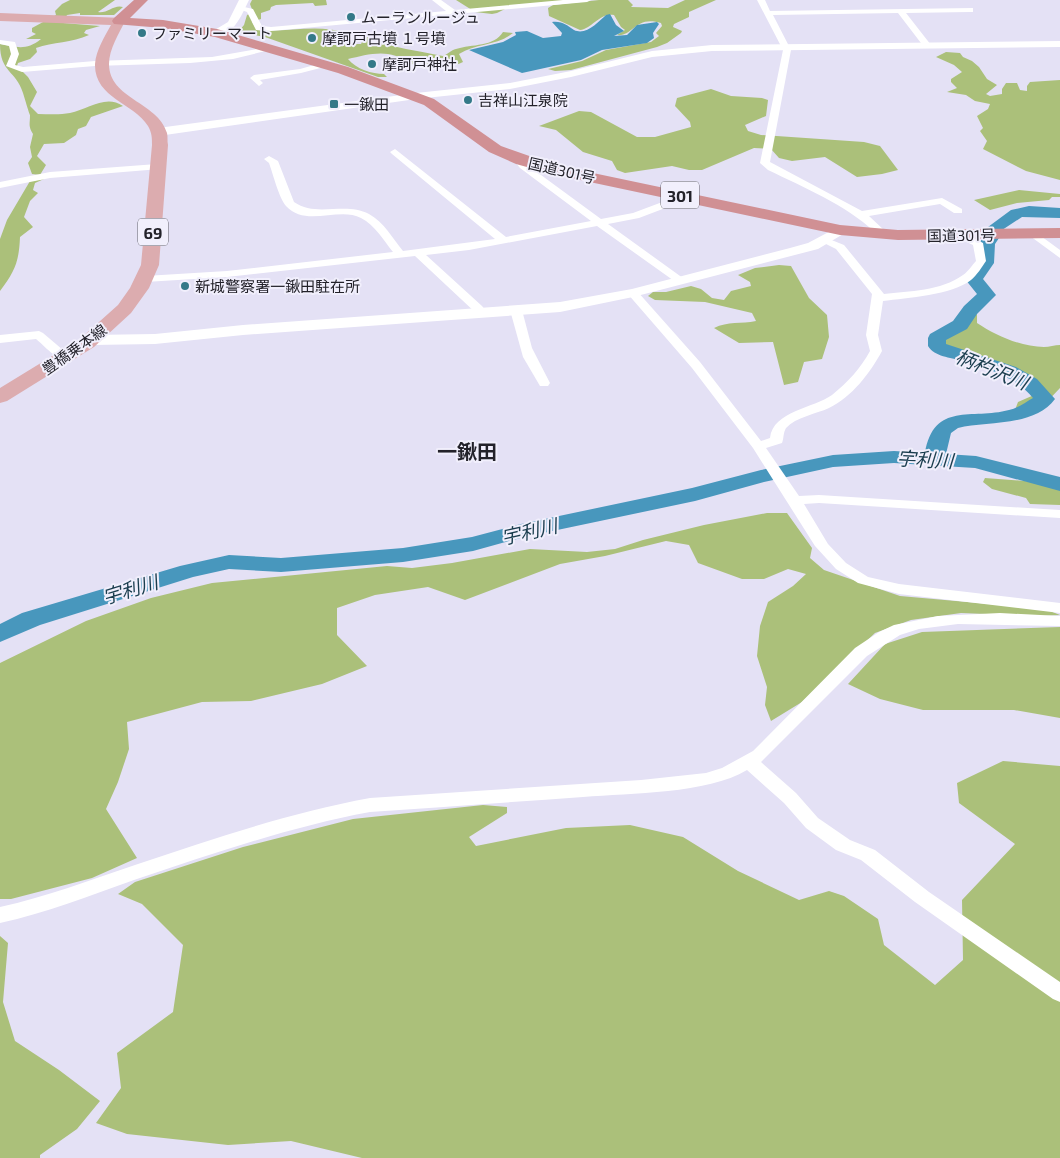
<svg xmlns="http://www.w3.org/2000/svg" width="1060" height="1158" font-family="'Exo 2','Noto Sans JP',sans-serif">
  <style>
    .forest { fill: #abc07a }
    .water { fill: #4897bd }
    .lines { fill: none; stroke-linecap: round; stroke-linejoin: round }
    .river { fill: #4897bd; fill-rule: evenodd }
    .minor { fill: #fff; fill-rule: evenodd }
    .tertiary { fill: #fff; fill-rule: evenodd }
    .primary { fill: #dcacaf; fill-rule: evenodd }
    .trunk { fill: #d09094; fill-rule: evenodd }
    .poi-dot { fill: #347988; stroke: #f1effc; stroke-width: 2 }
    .labels { text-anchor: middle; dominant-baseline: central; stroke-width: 4; stroke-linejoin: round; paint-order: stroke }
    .far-poi-label { font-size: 15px; fill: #23222a; stroke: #f1effc; text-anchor: start }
    .far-street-label { font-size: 15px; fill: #23222a; stroke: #f1effc }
    .shield { fill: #f1effc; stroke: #616069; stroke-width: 1 }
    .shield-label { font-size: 16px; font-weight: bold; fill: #23222a }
    .water-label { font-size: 19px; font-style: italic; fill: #1a3d4e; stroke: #f1effc }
    .quarter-label { font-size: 20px; font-weight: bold; fill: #23222a; stroke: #f1effc }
  </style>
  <rect width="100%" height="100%" fill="#e4e1f5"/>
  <g class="forest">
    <path d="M70 0H115L98 12C107 14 114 4 123 7L114 15H80V13L67 15 63 23 100 26 86 30 84 33 89 35C72 43 53 42 36 48L37 52 30 59 18 63 17 66 28 77 37 92 30 106 38 114C48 114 60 115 70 113 88 109 106 94 123 106L91 117 86 126 78 129 76 135 64 143 44 144 37 156 46 165 40 175 32 174 28 163 32 157 30 147 33 134C28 126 30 124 30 115 29 113 24 96 23 93 16 70 0 73 0 44 17 47 26 51 41 39H26L36 34 32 32V28L56 15 55 11 62 4Z"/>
    <path d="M252 0H326L327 5 315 6 313 3 276 5 271 7 270 10 261 13V19L252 22 257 30C289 33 315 23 347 33L346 41 350 44H361L364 38 380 33 381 34 375 38C380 46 430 53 443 56 448 54 451 50 456 49 472 44 494 47 503 32L513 33C497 46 476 43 459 54L463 62C450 68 431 71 417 66 407 62 398 55 388 54 375 52 361 56 348 59 356 69 372 74 384 74L387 77H378L265 37 238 32 244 25 247 15 253 12 250 4Z"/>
    <path d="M456 0H574L509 7 497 13 492 14 475 12Z"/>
    <path d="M599 0H628L633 5 631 7 668 8 685 0H716L689 12V17L674 24 673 27 682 31 681 33 667 43 657 47 571 70 555 71 548 69 582 61 606 50 651 42 659 36 656 33 662 26 661 23C635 15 633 37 617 35L625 30 621 27 614 15C600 12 593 28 580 30L549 16 548 8 553 5Z"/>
    <path d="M946 52 960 53 963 57 972 61 979 67 987 79 997 85 986 94 990 96 1002 94V89L1006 83H1017L1020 90 1027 91V86L1030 82 1060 80V180L1026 171 983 149 987 141 980 131 983 128 977 116 988 109 990 104 975 101 966 95 947 92 957 88 951 82V79L962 72 954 65 936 57Z"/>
    <path d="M711 89 731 96 762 98 768 100 766 116 745 125 748 131 761 135 864 142 880 146 898 170 882 174 857 177 825 157 792 161 779 158 771 149 754 148 702 170H689L672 166 625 173 617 170 612 161 583 152 556 130 539 126 579 111 591 112 637 137H655L691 127 690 122 675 106 677 98Z"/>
    <path d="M44 179 35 183 33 190 38 193 30 201 24 217 33 227 20 237C19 262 15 271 0 291V239L7 220 30 181Z"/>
    <path d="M1019 190 1060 194V197H1052L1049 200 1017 203 990 210 974 200Z"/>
    <path d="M779 265 791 266 809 298 827 315 829 337 822 359 804 362 798 382 784 385 773 342 739 343 714 328C728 321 741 324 756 321L752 313 705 302 655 300 648 296 653 292H666L691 286 701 289 712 298 724 300 731 291 751 286 750 282 738 275 755 268Z"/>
    <path d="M977 314V323C995 335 1021 347 1044 347 1049 347 1055 345 1060 345V388L1041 408 1015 410 1018 402 1034 395 1035 388 1009 372 943 347 947 334 962 326 969 316Z"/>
    <path d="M985 478 1025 481 1060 488V505L1030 504 1026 498 992 489 983 482Z"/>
    <path d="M767 513H787L812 548 810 558 824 570 900 596 1012 606 1050 611 1060 615 1040 616 961 613 911 620 875 633 802 702 771 721 765 705 767 687 757 656 760 626 768 602 793 586 806 574 788 569 764 579H742L698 563 689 545 666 541 605 556 560 564 465 600 428 587 375 595 337 608V635L367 666 322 684 251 701 202 702 127 722 129 749 118 782 106 809 137 858 92 878 11 899H0V663L86 621 151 598 212 583 387 566 412 568 452 563 530 549 587 552 615 549 643 540 704 525Z"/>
    <path d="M1060 627V718L1014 710H923L880 699 848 684 885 644 922 632Z"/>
    <path d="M1003 761 1060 766V1158H362L291 1141 228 1145 127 1134 96 1123 121 1088 117 1053 173 1012 183 945 142 904 118 894 135 882 243 847 353 819 483 805 507 807V813L469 837 476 846 566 828 630 825 683 837 738 871 799 900 829 891 844 896 878 919 884 945 935 985 963 960 962 900 1015 844 959 803 957 783Z"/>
    <path d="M0 936 8 943 3 1002 15 1041 59 1070 100 1101 77 1129 40 1155V1158H0Z"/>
  </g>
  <path class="water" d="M610 14 616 25 624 31 614 36 627 35 637 25 657 22 659 24 653 33 654 38 647 43 602 50 581 60 522 73 469 50 503 42 516 35 515 32 527 31 543 38 561 36 562 33 552 22C563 21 566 25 574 30 586 36 598 22 606 15Z"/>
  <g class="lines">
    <path class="river" d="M1029 206 1060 208V218L1022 217 996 234 999 238 995 244 994 263 983 279 996 295 977 314 967 329 946 340V344L1016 367 1037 379 1055 399C1035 427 986 421 958 428L951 433 946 454 976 456 1060 477V491L975 468 894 463 833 467 764 482 695 501 524 537 473 551 403 562 281 572 229 569 193 577 40 625 0 642V624L22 613 180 566 229 555 281 558 403 548 472 537 521 524 692 488 761 470 833 455 894 451 925 453C934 401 972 420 1009 410 1018 408 1026 402 1033 398 1016 377 987 368 962 361 950 357 935 357 928 346V338L930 334 953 321 964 306 977 294 965 279 976 263 979 244 985 234H989L986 230 988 227 1011 210Z"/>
    <g class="minor">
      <path d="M432 0H441L455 10 563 0H591L587 2 271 31 256 30 247 12 236 8 240 6 253 9 262 26 271 27 446 11Z"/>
      <path d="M757 0H765L770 11 973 8V12H970L906 13 931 45 927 47H924L898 13 773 15 791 50 770 162 862 211 942 198 962 209V213H954L940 204 869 216 885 231 883 237H875V232C844 204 805 188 768 170L760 163 783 50Z"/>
      <path d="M0 40 15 42 19 54 15 65 23 67 95 61 212 57 274 46 278 48 233 59 190 63 95 66 22 72 6 66 11 54 9 46 0 44Z"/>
      <path d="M325 62 329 64 328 66 301 73 260 80 263 83 259 86 250 78 254 75 300 69Z"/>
      <path d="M395 149 506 237 591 221 520 168 516 163 519 158 522 157 527 160 526 164 601 219 633 213 681 195H689V199L639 218 608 224 687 281 685 283H677L597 226 469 250 426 255 482 306 487 312 481 315 477 314 415 256 227 277 145 282 139 279 145 276 227 271 393 252C384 241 375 225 361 218 339 206 306 228 286 206 279 198 273 174 269 163L264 159 269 156 278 161 294 202C317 218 345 201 369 214 384 222 393 239 403 251L495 239 392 154 390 152Z"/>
      <path d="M157 164 160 165V169L50 178 0 188V182L50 172Z"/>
      <path d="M1034 231 1060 250V258L1030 236 1029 234Z"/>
      <path d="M963 232 983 243 986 261C982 267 977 275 971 280 952 295 907 298 883 301L878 335 882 351C870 373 852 397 829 408 816 414 796 417 786 428 783 433 784 438 782 443L766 448 799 496 819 495 1060 510V518L819 503 804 504 828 544 846 563 868 577 899 584 1060 603V613L899 594 858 583 836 569 815 546 753 448 692 368 627 293 633 290 637 291 700 362 761 441 770 438C773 411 814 408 832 395 847 383 861 368 870 351L866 335 872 294 836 249 820 241 821 239H829L844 245 884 294C909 291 941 291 963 275 968 272 972 265 976 261L973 245 960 239 958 235Z"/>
      <path d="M516 307 522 310 532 348 550 383 548 386H540L523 357 510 310Z"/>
      <path d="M39 331 43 333 63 350 73 356 71 359C57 362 46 347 36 339L0 343V335Z"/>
      <path d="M1000 613 1060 616V626L958 624 919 629 900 635 867 656 761 762 796 793 818 818 850 840 875 850 929 892 1060 982V1002L1053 999 915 902 861 860 836 850 806 828 784 803 747 770C707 794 631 793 583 797 512 802 441 807 370 812 289 827 212 854 134 880 89 896 46 913 0 923V907C46 897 90 880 135 865 212 839 289 813 370 798L641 780 706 773 722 768 753 751 855 648 879 632 894 625 938 616Z"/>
    </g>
    <g class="tertiary">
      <path d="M239 0H249C242 14 233 39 213 35L212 33 213 31 228 22Z"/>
      <path d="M1060 41V47L712 51 652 57 571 77 510 89 416 99 158 136 152 132 158 128 416 93 510 83 571 71 652 51 712 45Z"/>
      <path d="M840 226 847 230 845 233 818 249 633 297 560 312 243 335 155 344 92 345 86 343 84 340 86 337 92 335 155 334 243 325 560 302 632 289 790 248 808 243Z"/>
    </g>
    <path class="primary" d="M0 13 123 18 125 21C119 34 109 49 109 64 109 99 158 102 167 133 168 137 167 141 168 145L159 265 149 288 131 313 94 347 7 401 0 403V388L80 339 118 305 130 288 141 265 152 145C152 138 152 133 148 126 134 103 94 98 95 64 96 50 105 36 111 25L0 21Z"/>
    <path class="trunk" d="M134 0H148L130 18 163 20 217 29 348 67 434 99 501 146 555 165 840 225 898 230 1060 228V238L898 240 840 235 552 174 516 164 489 152 424 105 338 73 215 37 163 28 114 24 112 21 114 18Z"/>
  </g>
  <g class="poi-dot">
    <circle cx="351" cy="17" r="5"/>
    <circle cx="142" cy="33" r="5"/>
    <circle cx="312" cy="38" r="5"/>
    <circle cx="372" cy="64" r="5"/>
    <circle cx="468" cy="100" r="5"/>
    <rect x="329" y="99" width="10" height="10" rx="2.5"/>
    <circle cx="185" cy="286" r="5"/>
  </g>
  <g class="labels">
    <g class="far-poi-label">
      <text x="361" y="17">ムーランルージュ</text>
      <text x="152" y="33">ファミリーマート</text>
      <text x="322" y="38">摩訶戸古墳 １号墳</text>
      <text x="382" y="64">摩訶戸神社</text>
      <text x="478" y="100">吉祥山江泉院</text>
      <text x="344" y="104">一鍬田</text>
      <text x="195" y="286">新城警察署一鍬田駐在所</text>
    </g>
    <g class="far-street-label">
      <text transform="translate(562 170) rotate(13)">国道301号</text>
      <text transform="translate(961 235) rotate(-1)">国道301号</text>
      <text transform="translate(74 349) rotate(-35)">豊橋乗本線</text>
    </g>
    <g class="shield">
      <rect x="661" y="181.5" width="38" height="27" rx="4"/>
      <rect x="138" y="218.5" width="30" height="27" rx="4"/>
    </g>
    <g class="shield-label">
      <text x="680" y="195">301</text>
      <text x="153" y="232">69</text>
    </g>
    <g class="water-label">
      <text transform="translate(992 369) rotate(22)">柄杓沢川</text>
      <text transform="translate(925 459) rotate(3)">宇利川</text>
      <text transform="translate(529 531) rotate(-13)">宇利川</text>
      <text transform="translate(130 589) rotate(-17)">宇利川</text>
    </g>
    <g class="quarter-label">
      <text x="467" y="451">一鍬田</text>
    </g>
  </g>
</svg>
